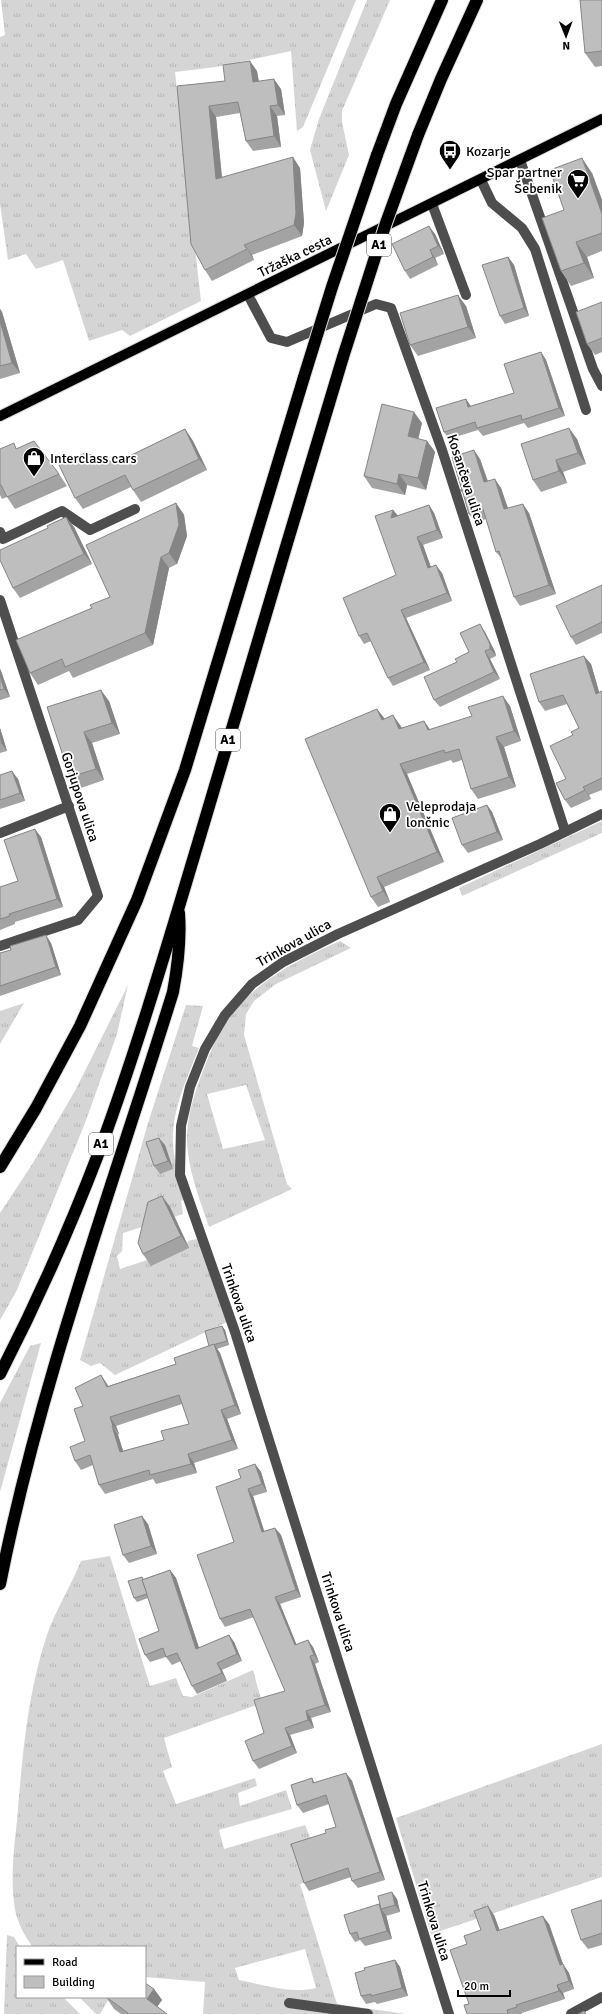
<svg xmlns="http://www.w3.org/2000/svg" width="602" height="2014" font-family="Signika,sans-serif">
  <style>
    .grass { fill: url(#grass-tufts); fill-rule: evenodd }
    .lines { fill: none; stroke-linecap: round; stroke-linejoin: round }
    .major-casing { stroke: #dbdbdb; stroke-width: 12 }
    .highway-casing { stroke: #dbdbdb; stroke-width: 14 }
    .minor { stroke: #4e4e4e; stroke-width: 10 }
    .major { stroke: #000; stroke-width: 10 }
    .highway { stroke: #000; stroke-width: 12 }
    .highway-bridge-casing { stroke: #dbdbdb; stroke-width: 14; stroke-linecap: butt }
    .highway-bridge { stroke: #000; stroke-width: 12 }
    .wall { fill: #a3a3a3; fill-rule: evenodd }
    .shaded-wall { fill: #858585 }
    .building { fill: #bebebe; stroke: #858585; fill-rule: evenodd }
    .labels { text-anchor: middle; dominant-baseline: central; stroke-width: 3.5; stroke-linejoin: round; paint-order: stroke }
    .shield { fill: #fff; stroke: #4c4c4c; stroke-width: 1 }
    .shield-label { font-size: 13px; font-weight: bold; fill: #000 }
    .poi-label { font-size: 14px; fill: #000; stroke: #fff; text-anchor: start }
    .street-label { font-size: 14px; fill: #000; stroke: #fff }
  </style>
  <defs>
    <pattern id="grass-tufts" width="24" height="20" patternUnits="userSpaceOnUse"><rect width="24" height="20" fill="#d5d5d5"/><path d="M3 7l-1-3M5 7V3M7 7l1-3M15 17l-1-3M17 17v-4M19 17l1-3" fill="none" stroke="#b5b5b5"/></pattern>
  </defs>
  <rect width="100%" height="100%" fill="#fff"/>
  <g class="grass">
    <path d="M1 0H356L303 127 297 131 291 51 216 67 175 72 201 301 130 336 122 330 89 341 63 260 36 269 26 254 8 260 0 204V37L5 35Z"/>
    <path d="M367 0H390L342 111V122L349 155 326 211 310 150 319 119Z"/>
    <path d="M602 821V833L462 896 459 888Z"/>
    <path d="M340 941 351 948 276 984 254 1001 246 1014 244 1035 287 1184 292 1189 209 1227C201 1203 191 1178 188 1153 184 1128 192 1100 201 1076 209 1055 218 1031 232 1013 260 979 301 958 340 941ZM246 1085 265 1140 223 1149 207 1094Z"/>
    <path d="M128 985 117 1034 85 1123 17 1290 0 1320V1213L33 1163 76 1089Z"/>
    <path d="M24 1003 0 1044V1011Z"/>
    <path d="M186 1005 203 1006 192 1046 199 1048C186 1081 168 1118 174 1154 176 1169 183 1184 188 1198L181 1201 183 1214 123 1233 122 1251 117 1256 120 1269 186 1247 188 1241 196 1239 200 1242 227 1322 115 1375 100 1363 91 1366 80 1360 148 1123Z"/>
    <path d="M41 1343 0 1492V1403L30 1346Z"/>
    <path d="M110 1556 150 1686 176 1678 183 1696 192 1697 253 1670 262 1703 164 1738 172 1767 163 1771 176 1804 255 1778 257 1786 238 1793 240 1806 286 1790 292 1809 219 1830 224 1849 305 1825 313 1844 306 1882 300 1884 337 2004 406 2014H203L205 1982 145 1977V1947H33C25 1937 17 1922 15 1909 10 1883 14 1846 17 1821 22 1759 27 1694 47 1635 56 1609 71 1586 81 1561ZM305 1949 316 1988C291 1994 264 1985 239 1980L235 1968Z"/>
    <path d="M602 1744V1877L431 1934 396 1818Z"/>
    <path d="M7 1935 14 1937 20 1947H17V1997H63L80 2014H4Z"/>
    <path d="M79 1997H110L100 2014H96Z"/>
  </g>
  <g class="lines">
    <g class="major-casing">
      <path id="major" d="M0 416 602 119"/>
    </g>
    <g class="highway-casing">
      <g id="highway">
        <path d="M418 135 441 79 477 0"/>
        <path d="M377 155 396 104 442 0"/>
        <path d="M0 1167 36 1108 80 1026 137 900 185 770 304 377"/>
        <path d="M0 1374C37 1302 70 1228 99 1152 139 1044 171 933 204 823 250 668 296 512 343 357"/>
        <path d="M0 1584C40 1382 112 1189 173 992 178 965 181 940 179 913"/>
      </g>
    </g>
    <g class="minor">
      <path d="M520 160 593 369 602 386"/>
      <path d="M481 180 492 203 522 228 535 249 586 410"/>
      <path d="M432 204 466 295"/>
      <path d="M248 295 271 338 287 342 376 304 391 308 442 450 565 831"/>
      <path d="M0 532 3 539 62 511 90 530 135 509"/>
      <path d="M0 600 98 896 78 920 0 946"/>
      <path d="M0 833 69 806"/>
      <path d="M289 2003 368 2014"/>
      <path d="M449 2014 235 1332 180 1175 181 1126 190 1087 205 1049 225 1015 252 984 283 962 338 934 540 844 602 814"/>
      <path d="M571 2014 602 1997"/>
    </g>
    <use href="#major" class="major"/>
    <use href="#highway" class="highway"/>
    <g class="highway-bridge-casing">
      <g id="highway-bridge">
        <path d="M343 357 386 223 418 135"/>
        <path d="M304 377 332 287 377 155"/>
      </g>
    </g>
    <use href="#highway-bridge" class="highway-bridge"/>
  </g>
  <g class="wall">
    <path d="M602 0V66L595 67 585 53Z"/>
    <path d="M257 71 259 81 281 89 285 115 277 116 281 147 253 151 246 141 240 113 216 117 222 177 300 168 304 223 302 236 252 255 254 260 212 281 205 270 177 86 225 81Z"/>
    <path d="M592 173 602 200V251L587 257 594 278 571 286 561 271 564 210Z"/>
    <path d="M435 234 444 254 435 258 438 265 410 279 405 271Z"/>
    <path d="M508 257 514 265 529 316 505 324 500 316Z"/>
    <path d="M602 302V352L595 355 587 344Z"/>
    <path d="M466 306 476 338 418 356 410 345Z"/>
    <path d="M0 309 2 312 20 373 0 379Z"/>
    <path d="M541 352 546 360 565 416 528 428 524 423 483 436 478 430 449 439 444 432 466 399 471 406 514 393Z"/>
    <path d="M422 423 418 439 427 441 435 452 426 490 407 485 405 495 372 488 364 476Z"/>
    <path d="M185 429 193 441 207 470 141 502 131 487 83 509 75 498 115 463Z"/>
    <path d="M577 439 586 464 563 472 567 483 541 492 533 480Z"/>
    <path d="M0 449 59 474 67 486 15 509 7 497 2 499 0 495Z"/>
    <path d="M480 459 488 481 501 488 508 508 529 513 556 594 520 606 514 597 502 559 496 552 486 519 476 523 469 514 463 494 460 490H462Z"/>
    <path d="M176 503 184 515 187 536 177 564 169 568 153 645 73 678 69 671 38 685 30 673 110 597Z"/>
    <path d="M429 505 434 513 443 538 423 545 431 567 442 573 452 601 406 618 430 670 393 686 388 678 371 641 364 644 359 636 396 575 393 510 398 516Z"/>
    <path d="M66 517 74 527 92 564 20 598 13 588 48 528Z"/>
    <path d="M602 585V633L576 645 571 637Z"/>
    <path d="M485 632 495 652 496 656 490 659 500 679 440 707 434 700Z"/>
    <path d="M591 664 599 692 602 691V790L589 795 591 799 571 808 565 800 566 779 573 735 579 728 567 704 545 711 539 702Z"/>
    <path d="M0 669 1 671 10 697 0 700Z"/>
    <path d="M109 701 120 734 92 743 104 780 78 789 70 777 47 707Z"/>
    <path d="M510 706 521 741 504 747 516 787 478 799 471 789 462 760 453 763 451 760 407 774 444 862 384 887 390 902 378 907 371 897 377 709 384 719 400 725 402 728 424 721 430 730Z"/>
    <path d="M0 728 7 751 0 753Z"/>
    <path d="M0 775 18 779 25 801 0 809Z"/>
    <path d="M487 805 492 812 503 840 468 853 462 845Z"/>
    <path d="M41 837 63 907 15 922V924L0 930V887L18 881Z"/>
    <path d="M51 943 61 975 0 996V953Z"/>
    <path d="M165 1145 173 1169 160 1174 154 1166Z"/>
    <path d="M162 1196 170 1207 189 1248 151 1266 143 1254Z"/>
    <path d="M222 1326 225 1330 229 1345 217 1349 220 1353 241 1414 227 1419 238 1449 194 1463 197 1473 156 1484 153 1479 105 1494 99 1485 93 1465 81 1470 75 1461 85 1441 83 1406 101 1375 108 1386 176 1364 210 1346ZM182 1404 189 1424 164 1440 123 1451 118 1435 119 1434 116 1426Z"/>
    <path d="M255 1464 261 1472 267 1492 253 1496 264 1531 275 1528 281 1535 301 1597 280 1604 296 1644 313 1647 319 1662 315 1664 331 1712 311 1718 314 1728 290 1735 297 1753 259 1769 253 1761 264 1733 285 1691 254 1617 225 1627 220 1619 234 1542 241 1478Z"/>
    <path d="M148 1524 157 1554 129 1563 123 1555Z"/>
    <path d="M170 1570 176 1578 199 1648 229 1635 234 1642 242 1661 222 1670 227 1681 197 1694 192 1686 181 1661 172 1665 166 1657 150 1662 145 1655 159 1631 148 1598 137 1602 134 1598 142 1577 143 1579Z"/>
    <path d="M346 1773 352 1781 385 1880 358 1888 352 1881 351 1877 309 1891 304 1883 336 1827 329 1804 303 1813 297 1805 312 1778 315 1783Z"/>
    <path d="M397 1899 400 1912 386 1916V1915L392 1939 365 1946 360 1940 355 1942 350 1934 379 1904Z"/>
    <path d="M602 1900V1945L588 1949 581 1940Z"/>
    <path d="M494 1915 500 1931 549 1924 563 1964 569 1973 574 1989 563 1993 565 1999 522 2013V2014H467L469 2004 467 1944 481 1930Z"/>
    <path d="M395 1960 400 1967 408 1996 377 2004 375 2002 366 2004 361 1996 365 1970Z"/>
    <path d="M154 1989 162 2000 157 2006 167 2014H121L114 2009 106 1997Z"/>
  </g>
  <g class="shaded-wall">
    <path d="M250 61 257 71 260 92 253 82Z"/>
    <path d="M274 79 281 89 285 115 278 105Z"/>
    <path d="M209 106 216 117 223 189 216 179Z"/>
    <path d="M270 106 277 116 281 147 274 136Z"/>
    <path d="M293 157 300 168 304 223 302 236 294 225Z"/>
    <path d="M582 158 592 173 602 200V214Z"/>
    <path d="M429 226 435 234 444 254 438 246Z"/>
    <path d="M576 242 587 257 594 278 584 263Z"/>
    <path d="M244 245 252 255 254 260 247 249Z"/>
    <path d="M430 250 435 258 438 265 433 257Z"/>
    <path d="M508 257 514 265 529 316 524 308Z"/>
    <path d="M458 295 466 306 476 338 468 327Z"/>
    <path d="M0 309 2 312 20 373 12 363 0 321Z"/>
    <path d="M541 352 546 360 565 416 559 408Z"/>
    <path d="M466 399 471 407H468Z"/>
    <path d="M414 412 422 423 416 448 408 436Z"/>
    <path d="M569 428 577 439 586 464 578 453Z"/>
    <path d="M185 429 193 441 207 470 199 459Z"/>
    <path d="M427 441 435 452 426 490 418 478Z"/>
    <path d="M474 450 480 459 491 492 484 482Z"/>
    <path d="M556 460 563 472 567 483 559 471Z"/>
    <path d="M399 474 407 485 405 495 397 484Z"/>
    <path d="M495 479 501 488 511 518 504 509Z"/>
    <path d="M176 503 184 515 187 536 177 564 169 553Z"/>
    <path d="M523 504 529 513 556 594 549 585Z"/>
    <path d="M429 505 434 513 443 538 437 530Z"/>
    <path d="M393 510 399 517 391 518Z"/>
    <path d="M66 517 74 527 92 564 84 554Z"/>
    <path d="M417 537 423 545 434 576 428 568Z"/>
    <path d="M161 557 169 568 153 645 145 633Z"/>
    <path d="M436 565 442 573 452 601 447 593Z"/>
    <path d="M401 610 406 618 430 670 424 662Z"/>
    <path d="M480 624 485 632 495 652 496 656 490 649Z"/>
    <path d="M485 651 490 659 500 679 494 672Z"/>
    <path d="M584 656 591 664 602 702 596 694Z"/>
    <path d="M0 669 1 671 10 697 4 689 0 676Z"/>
    <path d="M101 690 109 701 120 734 112 723Z"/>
    <path d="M503 696 510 706 521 741 514 731Z"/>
    <path d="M377 709 385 719 382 720Z"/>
    <path d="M393 715 400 725 406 739 399 729Z"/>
    <path d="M424 721 431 731 428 730Z"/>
    <path d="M0 728 7 751 1 743 0 738Z"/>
    <path d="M84 732 92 743 104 780 96 769Z"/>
    <path d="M496 737 504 747 516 787 509 777Z"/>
    <path d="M400 764 407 774 444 862 437 852Z"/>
    <path d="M12 771 18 779 25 801 20 793Z"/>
    <path d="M583 787 589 795 591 799Z"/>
    <path d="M487 805 492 812 503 840 497 832Z"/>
    <path d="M35 829 41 837 63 907 57 899Z"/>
    <path d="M377 877 384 887 390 902 383 891Z"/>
    <path d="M46 935 51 943 61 975 56 967Z"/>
    <path d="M159 1138 165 1145 173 1169 168 1161Z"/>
    <path d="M162 1196 170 1207 189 1248 181 1236Z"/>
    <path d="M222 1326 225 1330 229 1345 227 1341Z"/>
    <path d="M214 1344 220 1353 241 1414 235 1405Z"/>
    <path d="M101 1375 107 1384 113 1395 107 1387Z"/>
    <path d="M221 1410 227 1419 238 1449 232 1440Z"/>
    <path d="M110 1417 116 1426 119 1434 113 1426Z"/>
    <path d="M112 1426 118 1435 126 1460 120 1452Z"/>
    <path d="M188 1454 194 1463 197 1473 191 1464Z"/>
    <path d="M255 1464 261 1472 267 1492 262 1484Z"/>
    <path d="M248 1489 253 1496 267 1540 262 1532Z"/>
    <path d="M142 1516 148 1524 157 1554 151 1546Z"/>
    <path d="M275 1528 281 1535 301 1597 296 1590Z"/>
    <path d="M170 1570 176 1578 202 1657 196 1649Z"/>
    <path d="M275 1597 280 1604 300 1653 295 1645Z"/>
    <path d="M229 1635 234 1642 242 1661 237 1654Z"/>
    <path d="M308 1640 313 1647 319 1662 314 1655Z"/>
    <path d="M310 1656 315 1664 331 1712 325 1705Z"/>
    <path d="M217 1663 222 1670 227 1681 222 1673Z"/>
    <path d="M306 1711 311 1718 314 1728 308 1720Z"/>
    <path d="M285 1728 290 1735 297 1753 292 1746Z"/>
    <path d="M346 1773 352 1781 385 1880 380 1872Z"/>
    <path d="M392 1892 397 1899 400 1912 395 1905Z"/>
    <path d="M379 1904 381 1909 386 1915 392 1939 387 1931Z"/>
    <path d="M488 1906 494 1915 503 1940 497 1931Z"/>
    <path d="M543 1916 549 1924 566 1973 560 1965Z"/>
    <path d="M395 1960 400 1967 408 1996 402 1988Z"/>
    <path d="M563 1964 569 1973 574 1989 569 1981Z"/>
    <path d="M557 1985 563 1993 565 1999 559 1991Z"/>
    <path d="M154 1989 162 2000 155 2010 147 1999Z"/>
  </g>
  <g class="building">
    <path d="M580 0H602V51L585 53Z"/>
    <path d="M250 61 253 82 274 79 278 105 270 106 274 136 246 141 238 102 209 106 216 179 293 157 296 213 294 225 244 245 247 249 205 270 191 244 177 86 225 81 223 65Z"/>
    <path d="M582 158 602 214V233L576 242 584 263 561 271 542 218 564 210 550 170Z"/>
    <path d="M429 226 438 246 430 250 433 257 405 271 392 244Z"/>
    <path d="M508 257 524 308 500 316 482 265Z"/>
    <path d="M458 295 468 327 410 345 400 313Z"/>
    <path d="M602 302V338L587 344 576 312Z"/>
    <path d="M0 321 12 363 0 366Z"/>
    <path d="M541 352 559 408 522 420 521 415 477 428 475 422 444 432 436 408 466 399 468 407 514 393 504 364Z"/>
    <path d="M382 404 414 412 408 436 427 441 418 478 399 474 397 484 364 476Z"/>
    <path d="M569 428 578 453 556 460 559 471 533 480 521 444Z"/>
    <path d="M185 429 199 459 133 490 125 475 75 498 59 465 85 453 115 463Z"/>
    <path d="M34 441 59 474 7 497 1 485H0V449L14 443 16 449Z"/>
    <path d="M474 450 484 482 495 479 504 509 523 504 549 585 514 597 499 551 496 552 483 509 469 514 463 493 466 492 460 490H462L452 457Z"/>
    <path d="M176 503 179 525 169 553 161 557 145 633 65 667 62 659 30 673 16 640 92 608 90 605 110 597 86 545Z"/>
    <path d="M429 505 437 530 417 537 428 568 436 565 447 593 401 610 424 662 388 678 367 633 359 636 343 598 396 575 375 516 393 510 391 518Z"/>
    <path d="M66 517 84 554 13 588 0 560V550L48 528 47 526Z"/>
    <path d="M602 585V622L571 637 556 606Z"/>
    <path d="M480 624 490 644V649L485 651 494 672 434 700 424 677 457 662 455 659 469 652 460 633Z"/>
    <path d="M584 656 596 694 602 691V778L583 787 585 790 565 800 556 783 566 779 550 746 573 735 571 732 579 728 563 695 539 702 530 674Z"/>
    <path d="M0 676 4 689 0 690Z"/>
    <path d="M101 690 112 723 84 732 96 769 70 777 47 707Z"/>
    <path d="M503 696 514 731 496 737 509 777 471 789 459 749 445 753 444 750 400 764 437 852 377 877 383 891 371 897 305 739 377 709 382 720 393 715 399 729 424 721 428 730 472 716 468 707Z"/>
    <path d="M12 771 20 793 0 800V775Z"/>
    <path d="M487 805 497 832 462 845 452 818Z"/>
    <path d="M35 829 57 899 9 914 10 916 0 919V887L18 881 4 840Z"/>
    <path d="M46 935 56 967 0 986V953L11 950 10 946Z"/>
    <path d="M159 1138 168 1161 154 1166 146 1142Z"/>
    <path d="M162 1196 181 1236 143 1254 138 1243 148 1202Z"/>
    <path d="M222 1326 227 1341 209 1346 205 1331Z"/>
    <path d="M214 1344 235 1405 221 1410 232 1440 188 1454 191 1464 150 1475 149 1470 99 1485 90 1455 75 1461 70 1447 85 1441 74 1409 83 1406 75 1388 101 1375 107 1387 176 1364 174 1358ZM179 1395 189 1424 161 1431 164 1440 120 1452 112 1426H113L110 1417Z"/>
    <path d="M255 1464 262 1484 248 1489 262 1532 275 1528 296 1590 275 1597 295 1645 308 1640 314 1655 310 1656 325 1705 306 1711 308 1720 285 1728 292 1746 253 1761 245 1741 264 1733 254 1700 285 1691 250 1609 220 1619 197 1555 234 1542 216 1487 241 1478 238 1470Z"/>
    <path d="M142 1516 151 1546 123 1555 114 1525Z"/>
    <path d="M170 1570 196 1649 229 1635 237 1654 217 1663 222 1673 192 1686 177 1653 166 1657 163 1648 145 1655 139 1639 159 1631 142 1580Z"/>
    <path d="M142 1577 143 1579 142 1580 147 1594 134 1598 128 1581Z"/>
    <path d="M346 1773 380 1872 352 1881 348 1868 304 1883 291 1844 326 1833 325 1830 336 1827 326 1795 297 1805 291 1785 312 1778 313 1783Z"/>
    <path d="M392 1892 395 1905 381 1909 378 1896Z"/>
    <path d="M602 1900V1933L581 1940 571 1910Z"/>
    <path d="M379 1904 387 1931 359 1939 357 1932 350 1934 344 1915Z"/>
    <path d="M488 1906 497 1931 543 1916 560 1965 563 1964 569 1981 557 1985 559 1991 516 2005 517 2007 507 2010 508 2014H467L464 2005 469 2004 450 1950 467 1944 464 1936 481 1930 474 1911Z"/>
    <path d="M395 1960 402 1988 371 1996V1994L361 1996 355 1973 365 1970 364 1968Z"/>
    <path d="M145 1983 154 1989 147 1999 167 2014H127L128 2013 106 1997H145Z"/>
    <path d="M584 2011 586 2014H578Z"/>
  </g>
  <defs>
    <g id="bus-pin" transform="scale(1.15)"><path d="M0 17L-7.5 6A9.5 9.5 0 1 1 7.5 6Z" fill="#000" stroke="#fff"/><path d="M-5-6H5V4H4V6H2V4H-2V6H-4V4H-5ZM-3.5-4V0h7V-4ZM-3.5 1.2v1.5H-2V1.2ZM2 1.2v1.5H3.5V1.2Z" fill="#fff"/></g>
    <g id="supermarket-pin" transform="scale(1.15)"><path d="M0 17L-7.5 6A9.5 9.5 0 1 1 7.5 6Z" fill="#000" stroke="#fff"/><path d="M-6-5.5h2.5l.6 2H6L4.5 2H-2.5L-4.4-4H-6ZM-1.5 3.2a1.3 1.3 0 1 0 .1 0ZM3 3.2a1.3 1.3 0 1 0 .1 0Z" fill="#fff"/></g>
    <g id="shop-pin" transform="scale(1.15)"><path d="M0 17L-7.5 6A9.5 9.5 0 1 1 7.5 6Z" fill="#000" stroke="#fff"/><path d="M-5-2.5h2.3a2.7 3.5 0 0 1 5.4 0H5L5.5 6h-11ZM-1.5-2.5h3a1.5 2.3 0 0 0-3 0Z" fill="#fff"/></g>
  </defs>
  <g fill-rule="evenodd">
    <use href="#bus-pin" x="450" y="151"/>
    <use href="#supermarket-pin" x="578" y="180"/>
    <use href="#shop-pin" x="34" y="458"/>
    <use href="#shop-pin" x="390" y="814"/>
  </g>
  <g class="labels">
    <g class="shield">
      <rect x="367" y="234" width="24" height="22" rx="3"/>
      <rect x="216" y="729" width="24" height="22" rx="3"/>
      <rect x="89" y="1133" width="24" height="22" rx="3"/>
    </g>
    <g class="shield-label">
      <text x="379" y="245">A1</text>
      <text x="228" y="740">A1</text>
      <text x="101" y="1144">A1</text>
    </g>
    <g class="poi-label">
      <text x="466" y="151">Kozarje</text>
      <text x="562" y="172" text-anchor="end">Spar partner<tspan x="562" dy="16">Šebenik</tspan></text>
      <text x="50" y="458">Interclass cars</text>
      <text x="406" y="806">Veleprodaja<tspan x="406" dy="16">lončnic</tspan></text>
    </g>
    <g class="street-label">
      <text transform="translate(295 256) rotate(-26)">Tržaška cesta</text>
      <text transform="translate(466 480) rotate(72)">Kosančeva ulica</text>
      <text transform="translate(80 797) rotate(72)">Gorjupova ulica</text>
      <text transform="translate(294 943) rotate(-29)">Trinkova ulica</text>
      <text transform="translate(239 1303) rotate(71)">Trinkova ulica</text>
      <text transform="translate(338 1612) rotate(72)">Trinkova ulica</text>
      <text transform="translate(434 1921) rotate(73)">Trinkova ulica</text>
    </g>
  </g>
  <rect x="16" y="1946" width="130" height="52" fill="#ffffff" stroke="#999999"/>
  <rect x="24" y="1959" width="20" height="6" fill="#000000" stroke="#999999"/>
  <text x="52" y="1966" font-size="12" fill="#000000">Road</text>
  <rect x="24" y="1976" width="20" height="12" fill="#bebebe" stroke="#999999"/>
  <text x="52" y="1986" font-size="12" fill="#000000">Building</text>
  <g transform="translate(566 36) rotate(179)" stroke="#ffffff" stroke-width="3" paint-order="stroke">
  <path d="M0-3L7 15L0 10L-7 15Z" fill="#000000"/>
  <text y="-6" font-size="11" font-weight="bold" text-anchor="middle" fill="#000000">N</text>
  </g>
  <path d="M458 1990v6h52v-6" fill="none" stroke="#000000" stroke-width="2"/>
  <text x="464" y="1990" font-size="12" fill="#000000" stroke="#ffffff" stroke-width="3" paint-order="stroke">20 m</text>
</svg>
